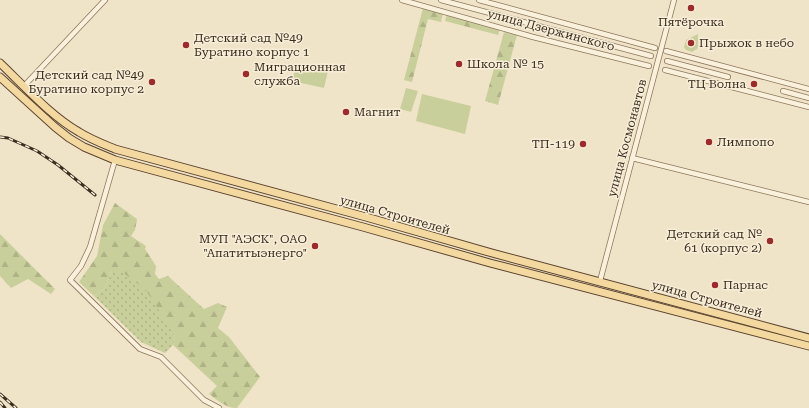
<svg xmlns="http://www.w3.org/2000/svg" width="809" height="408" font-family="'Roboto Serif',serif">
  <style>
    .forest { fill: url(#forest-firs) }
    .park { fill: #c9cf9b }
    .garden { fill: url(#garden-dots) }
    .lines { fill: none; stroke-linecap: round; stroke-linejoin: round }
    .street-casing { stroke: #8d765c; stroke-width: 6 }
    .primary-casing { stroke: #5b4430; stroke-width: 9 }
    .street { stroke: #faf1dc; stroke-width: 4.5 }
    .primary { stroke: #f3d9a0; stroke-width: 7 }
    .rail-casing { stroke: #3d2e20; stroke-width: 3 }
    .rail { stroke: #f7eed8; stroke-width: 1.5; stroke-dasharray: 4.5; stroke-linecap: butt }
    .poi-dot { fill: #9e2a2b; stroke: #f7eed8; stroke-width: 1.5 }
    .labels { text-anchor: middle; dominant-baseline: central; stroke-width: 3; stroke-linejoin: round; paint-order: stroke }
    .poi-label { font-size: 12px; fill: #3d2e20; stroke: #f7eed8; text-anchor: start }
    .street-label { font-size: 12px; fill: #3d2e20; stroke: #f7eed8 }
  </style>
  <defs>
    <pattern id="forest-firs" width="22" height="20" patternUnits="userSpaceOnUse"><rect width="22" height="20" fill="#c9cf9b"/><path d="M5 1l3.5 6h-7zM16 11l3.5 6h-7z" fill="#aeb285"/></pattern>
    <pattern id="garden-dots" width="8" height="8" patternUnits="userSpaceOnUse"><rect width="8" height="8" fill="#c9cf9b"/><path d="M2 2h.1M6 6h.1" fill="none" stroke="#aeb285" stroke-width="1.8" stroke-linecap="round"/></pattern>
  </defs>
  <rect width="100%" height="100%" fill="#f0e4c8"/>
  <g class="forest">
    <path d="M423 8 443 13 441 22 428 19 412 82 404 80Z"/>
    <path d="M447 14 500 28 498 35 445 21Z"/>
    <path d="M504 32 517 35 498 105 485 101Z"/>
    <path d="M115 203 137 219 135 230 131 236 146 246 145 249 156 266 155 274 159 279 168 276 204 309 218 303 227 307 218 328 229 337 260 377 237 408C226 408 217 400 209 394L217 386 173 345 175 336 161 315 112 271 105 288 94 296 79 282 97 256 103 225Z"/>
    <path d="M0 234 55 289 51 294 28 279 11 288 0 276Z"/>
  </g>
  <g class="park">
    <path d="M698 34V47L697 49 692 52 686 50 684 47 686 40Z"/>
    <path d="M296 64 328 71 324 88 292 81Z"/>
    <path d="M406 88 418 91 411 112 400 109Z"/>
    <path d="M422 94 471 106 465 134 416 121Z"/>
  </g>
  <path class="garden" d="M112 271H121L146 290 175 336 173 345 165 353 141 342 94 296 105 288Z"/>
  <g class="lines">
    <g class="street-casing">
      <g id="street">
        <path d="M402 0 533 37 649 66"/>
        <path d="M441 0 651 56"/>
        <path d="M479 0 655 48"/>
        <path d="M666 51 809 89"/>
        <path d="M667 61 728 77"/>
        <path d="M665 70 809 107"/>
        <path d="M24 86 105 0"/>
        <path d="M783 91 809 98"/>
        <path d="M632 158 809 202"/>
        <path d="M115 160 90 247 81 266 70 280 140 349 161 357 204 400 219 408"/>
        <path d="M600 281 674 0"/>
      </g>
    </g>
    <g class="primary-casing">
      <g id="primary">
        <path d="M0 63C24 86 51 116 79 132 90 139 103 144 115 149L366 217 492 253 809 338"/>
        <path d="M0 77 55 127 69 138 84 147 115 160 363 227 490 263 809 346"/>
      </g>
    </g>
    <use href="#street" class="street"/>
    <use href="#primary" class="primary"/>
    <g class="rail-casing">
      <g id="rail">
        <path d="M0 137 8 138 37 151 58 165 95 195"/>
        <path d="M0 394 16 408"/>
        <path d="M0 402 5 408"/>
      </g>
    </g>
    <use href="#rail" class="rail"/>
  </g>
  <g class="poi-dot">
    <circle cx="691" cy="8" r="4"/>
    <circle cx="691" cy="43" r="4"/>
    <circle cx="186" cy="45" r="4"/>
    <circle cx="459" cy="64" r="4"/>
    <circle cx="246" cy="74" r="4"/>
    <circle cx="152" cy="82" r="4"/>
    <circle cx="754" cy="84" r="4"/>
    <circle cx="346" cy="112" r="4"/>
    <circle cx="709" cy="142" r="4"/>
    <circle cx="583" cy="144" r="4"/>
    <circle cx="770" cy="241" r="4"/>
    <circle cx="315" cy="246" r="4"/>
    <circle cx="715" cy="285" r="4"/>
  </g>
  <g class="labels">
    <g class="poi-label">
      <text x="691" y="22" text-anchor="middle">Пятёрочка</text>
      <text x="194" y="38">Детский сад №49<tspan x="194" dy="14">Буратино корпус 1</tspan></text>
      <text x="699" y="43">Прыжок в небо</text>
      <text x="467" y="64">Школа № 15</text>
      <text x="254" y="67">Миграционная<tspan x="254" dy="14">служба</tspan></text>
      <text x="144" y="75" text-anchor="end">Детский сад №49<tspan x="144" dy="14">Буратино корпус 2</tspan></text>
      <text x="746" y="84" text-anchor="end">ТЦ Волна</text>
      <text x="354" y="112">Магнит</text>
      <text x="717" y="142">Лимпопо</text>
      <text x="575" y="144" text-anchor="end">ТП-119</text>
      <text x="762" y="234" text-anchor="end">Детский сад №<tspan x="762" dy="14">61 (корпус 2)</tspan></text>
      <text x="307" y="239" text-anchor="end">МУП "АЭСК", ОАО<tspan x="307" dy="14">"Апатитыэнерго"</tspan></text>
      <text x="723" y="285">Парнас</text>
    </g>
    <g class="street-label">
      <text transform="translate(551 30) rotate(15)">улица Дзержинского</text>
      <text transform="translate(627 138) rotate(-75)">улица Космонавтов</text>
      <text transform="translate(395 215) rotate(16)">улица Строителей</text>
      <text transform="translate(707 299) rotate(15)">улица Строителей</text>
    </g>
  </g>
</svg>
